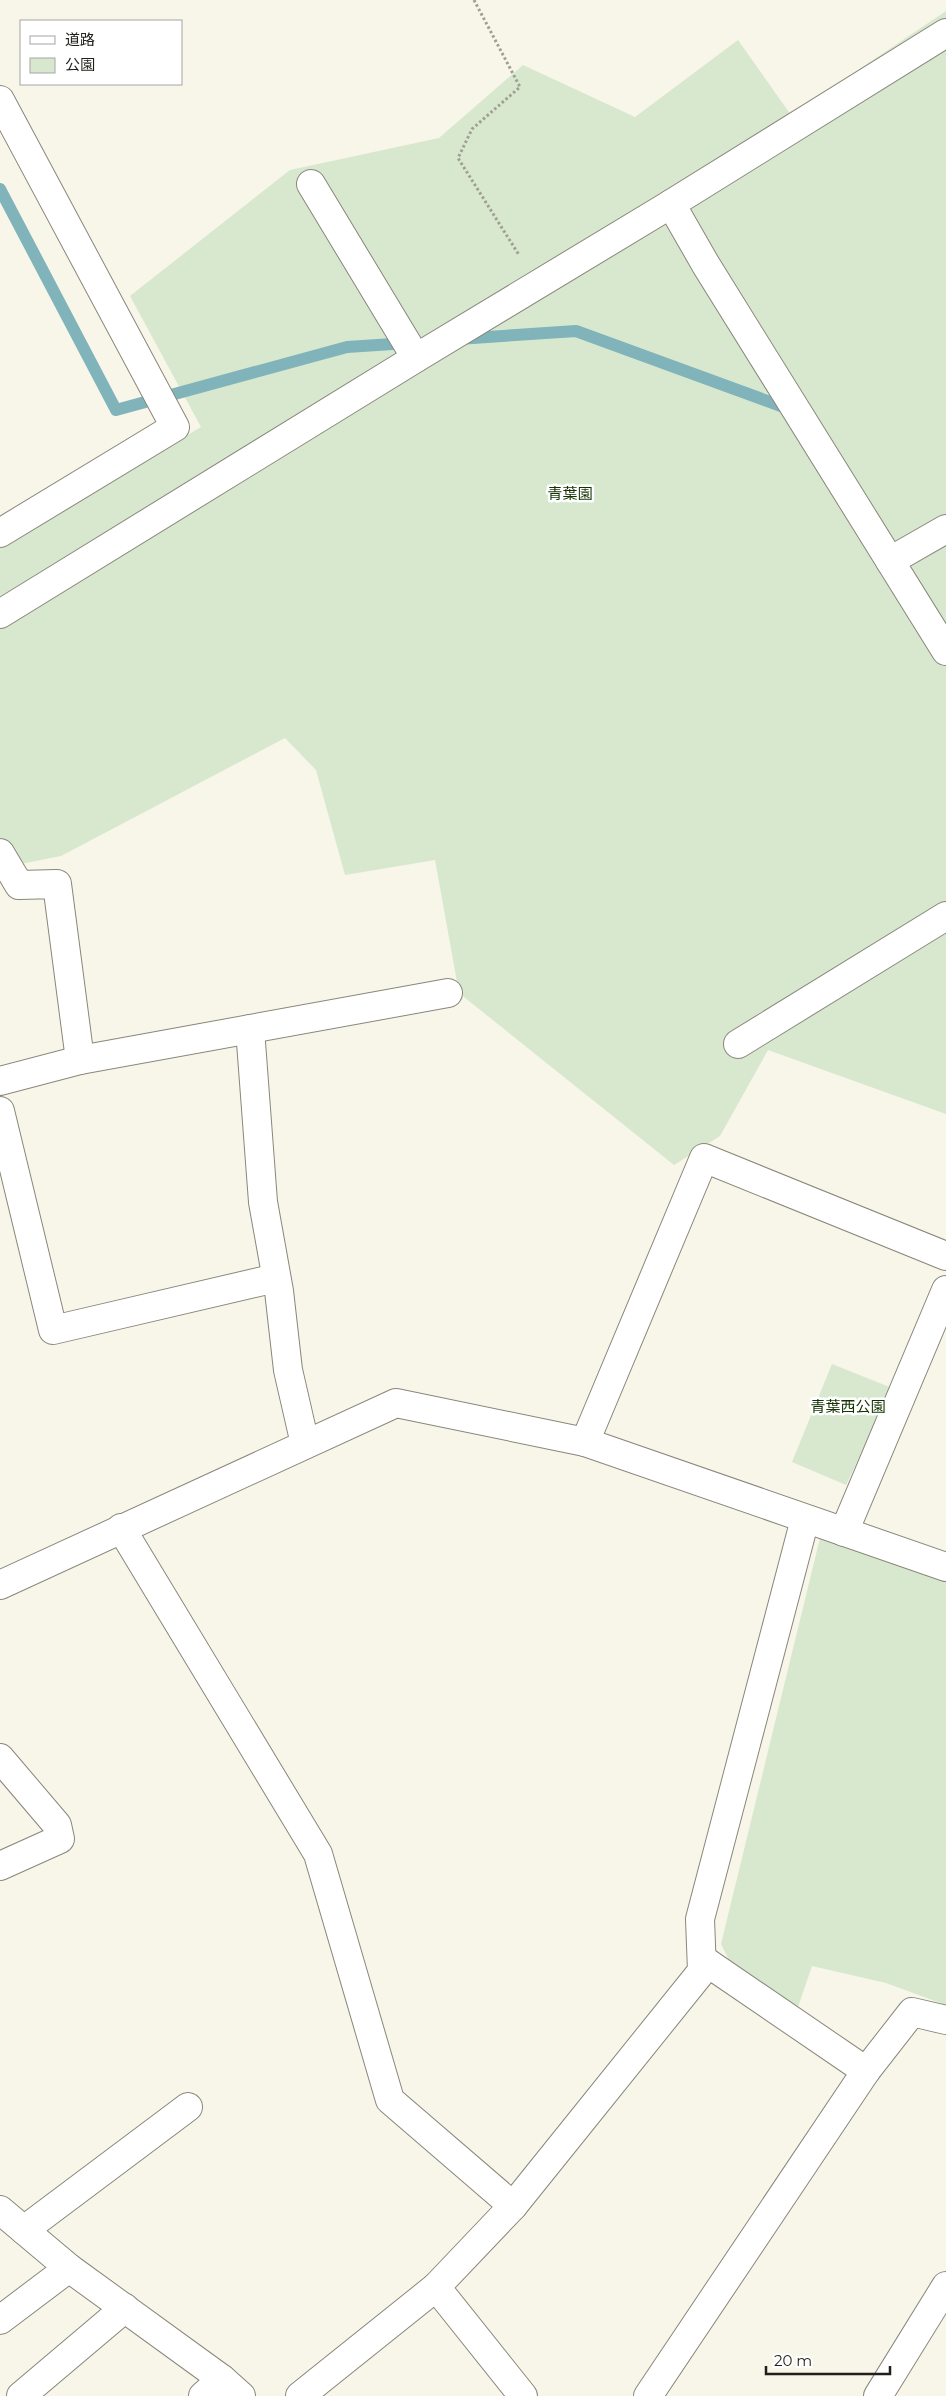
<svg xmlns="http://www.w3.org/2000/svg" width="946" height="2396" font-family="Montserrat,'Noto Sans JP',sans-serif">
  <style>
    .green { fill: #d7e8cf }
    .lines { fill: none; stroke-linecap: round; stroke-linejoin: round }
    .stream { stroke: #80b4ba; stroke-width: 12 }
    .minor-casing { stroke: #89877b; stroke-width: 30 }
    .path { stroke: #a09e95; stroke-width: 3; stroke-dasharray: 2.5 2.5; stroke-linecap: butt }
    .minor { stroke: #fff; stroke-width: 28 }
    .labels { text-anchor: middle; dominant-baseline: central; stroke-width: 5; stroke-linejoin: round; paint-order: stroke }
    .park-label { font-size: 15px; fill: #143200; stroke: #fff }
  </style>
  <rect width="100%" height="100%" fill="#f8f5e9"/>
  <g class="green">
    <path d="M946 11V1114L768 1050 720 1136 674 1165 459 993 435 860 345 875 316 770 285 738 61 856 0 868V546L201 427 130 296 290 170 439 138 523 65 635 117 738 40 791 115Z"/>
    <path d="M832 1364 892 1388 846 1485 792 1462Z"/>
    <path d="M820 1538 946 1580V2005L886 1983 812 1966 797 2010 731 1964 721 1944Z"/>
  </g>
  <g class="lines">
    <g class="stream">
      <path d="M0 189 116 410 347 347 408 343"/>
      <path d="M458 339 576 331 792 410"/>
    </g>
    <g class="minor-casing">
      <g id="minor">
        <path d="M0 100 175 427 0 533"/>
        <path d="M311 184 416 358"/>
        <path d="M671 204 946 33"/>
        <path d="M890 561 946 529"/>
        <path d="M0 614 416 358 671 204 706 265 946 651"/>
        <path d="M0 853 19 885 57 884 80 1060"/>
        <path d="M250 1029 263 1202 279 1291 288 1370 305 1444"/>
        <path d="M738 1044 946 916"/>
        <path d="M0 1081 80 1060 448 993"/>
        <path d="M0 1111 53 1330 276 1278"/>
        <path d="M585 1442 946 1567"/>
        <path d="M121 1528 318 1854 390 2100 513 2206"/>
        <path d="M844 1532 946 1290"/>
        <path d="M0 1585 396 1403 585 1442 704 1158 946 1256"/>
        <path d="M0 1758 57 1825 60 1839 0 1866"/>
        <path d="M702 1959 866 2071"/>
        <path d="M0 2210 69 2268 222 2379 241 2396"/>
        <path d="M24 2230 188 2107"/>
        <path d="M436 2287 523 2396"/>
        <path d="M0 2320 69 2268"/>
        <path d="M21 2396 125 2308"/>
        <path d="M203 2396 222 2379"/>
        <path d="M300 2396 436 2287 513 2206 702 1971 700 1919 805 1519"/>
        <path d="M648 2396 866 2071 912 2012 946 2020"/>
        <path d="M878 2396 946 2286"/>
      </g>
    </g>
    <path class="path" d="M474 0 520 87 472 129 458 158 519 255"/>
    <use href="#minor" class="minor"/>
  </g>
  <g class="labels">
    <g class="park-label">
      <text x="570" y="493">青葉園</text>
      <text x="848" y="1406">青葉西公園</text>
    </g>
  </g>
  <rect x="20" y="20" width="162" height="65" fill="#ffffff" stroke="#a6a5a4"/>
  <rect x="30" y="36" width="25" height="8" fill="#ffffff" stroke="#a6a5a4"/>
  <text x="65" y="45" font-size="15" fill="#201f1b">道路</text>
  <rect x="30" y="58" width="25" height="15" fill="#d7e8cf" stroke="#a6a5a4"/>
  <text x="65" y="70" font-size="15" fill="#201f1b">公園</text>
  <path d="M766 2366v8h124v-8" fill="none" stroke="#201f1b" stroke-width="2.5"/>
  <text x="774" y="2366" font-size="15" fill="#201f1b" stroke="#ffffff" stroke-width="4" paint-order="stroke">20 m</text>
</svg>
